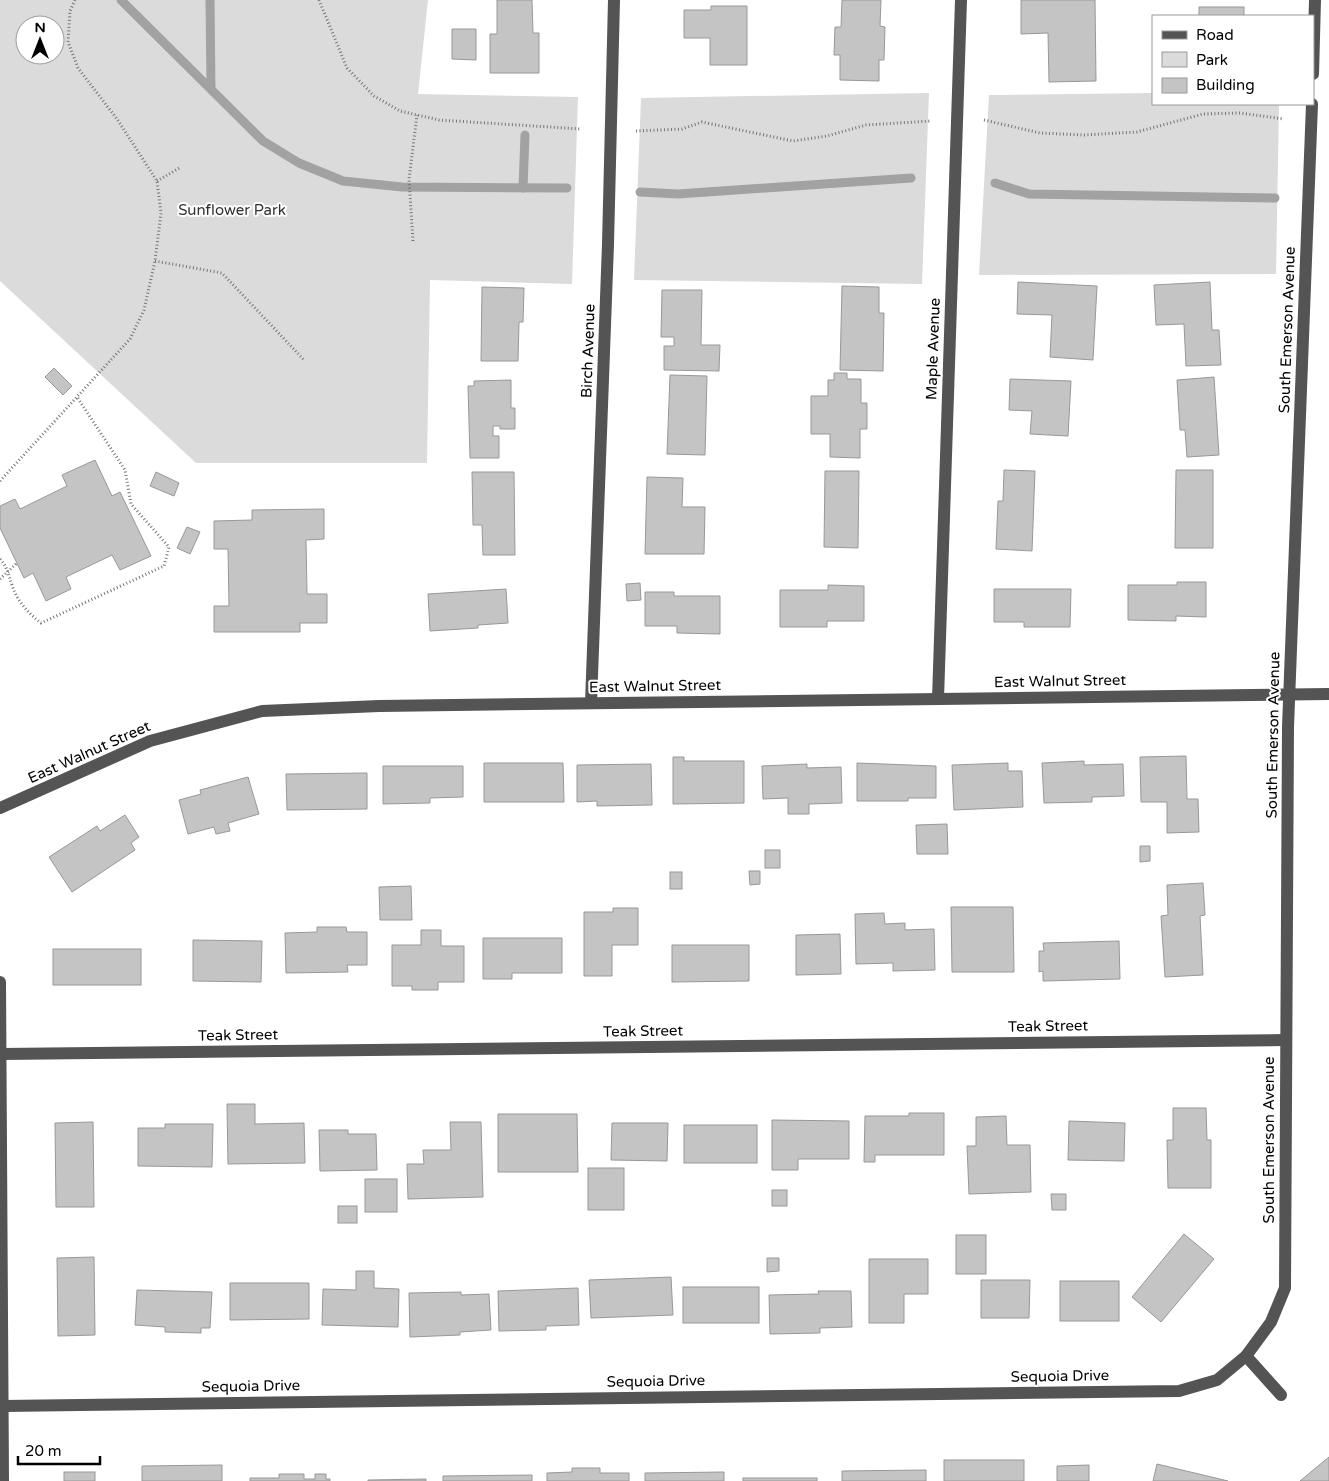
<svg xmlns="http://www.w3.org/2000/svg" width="1329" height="1481" font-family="'Varela Round',sans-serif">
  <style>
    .green { fill: #dbdbdb; fill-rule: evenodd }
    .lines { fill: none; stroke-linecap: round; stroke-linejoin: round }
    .stream { stroke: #a2a2a2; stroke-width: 9 }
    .building { fill: #c4c4c4; stroke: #989898 }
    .path { stroke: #767676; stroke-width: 3; stroke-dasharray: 1 2.5; stroke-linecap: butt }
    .minor { stroke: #545454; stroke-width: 12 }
    .labels { text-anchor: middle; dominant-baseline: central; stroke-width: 4; stroke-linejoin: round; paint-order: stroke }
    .park-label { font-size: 15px; fill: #323232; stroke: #fff }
    .street-label { font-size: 15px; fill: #000; stroke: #fff }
  </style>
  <rect width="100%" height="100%" fill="#fff"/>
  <g class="green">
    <path d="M0 0H428L418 94 578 97 572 284 430 280 427 463H196L0 281ZM25 25H55V55H25Z"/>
    <path d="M929 93 922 284 634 280 641 98Z"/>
    <path d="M1153 93V104H1279L1276 274 979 275 989 95Z"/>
  </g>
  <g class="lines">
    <g class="stream">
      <path d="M121 0 263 141 299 163 343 181 402 187 567 188"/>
      <path d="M210 0 211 89"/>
      <path d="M995 183 1029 194 1275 198"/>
      <path d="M523 188 525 135"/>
      <path d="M640 192 678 194 911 178"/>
    </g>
  </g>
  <g class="building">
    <path d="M497 0H532L533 33H539V73H490V34H497Z"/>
    <path d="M842 0H881L880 26 885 27 884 60H879V81L840 80V55H834L835 27H841Z"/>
    <path d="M1021 0H1095L1096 81 1049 82 1048 33 1021 34Z"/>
    <path d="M711 6H747V65H710V38H684V10H711Z"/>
    <rect x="1199" y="7" width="45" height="9"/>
    <path d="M452 29H476V60L452 59Z"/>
    <path d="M1018 282 1097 286 1093 360 1050 357 1052 315 1017 314Z"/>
    <path d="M1210 282 1212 330H1219L1221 365 1186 366 1184 324 1156 325 1154 285Z"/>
    <path d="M842 286 879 287V313H884L883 371 840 370Z"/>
    <path d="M482 287 524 288 523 322H519L518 361H481Z"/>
    <path d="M662 290H702L701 345H720L719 371 664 370V346H674V337H661Z"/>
    <path d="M54 368 72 386 63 395 45 377Z"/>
    <path d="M834 373H847V379H861V403H867V429H860V458L830 457V434H811V396H828V380H834Z"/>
    <path d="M670 375 707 376 705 455 667 454Z"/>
    <path d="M1214 377 1219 455 1187 457 1185 430H1180L1177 380Z"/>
    <path d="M1010 379 1071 381 1068 436 1030 434 1032 411 1009 410Z"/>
    <path d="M511 380V408H515V429H500V426H493V436H499V458H470L468 386H474V381Z"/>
    <path d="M95 460 112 496 120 492 151 556 120 570 112 555 66 577 71 589 46 601 33 573 24 578 0 528V506L15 499 20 509 67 486 62 475Z"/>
    <path d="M1004 470 1035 471 1032 551 996 549 998 501H1003Z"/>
    <path d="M1176 470H1213V548H1175Z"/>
    <path d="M825 471H859L858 548 824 547Z"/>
    <path d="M156 472 179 483 174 496 150 486Z"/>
    <path d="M472 472H514L515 555H483L482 525H473Z"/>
    <path d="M647 477 683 478 682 507H705L704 554H645Z"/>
    <path d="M324 509V539L306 540 307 594H327V623H300V632H214V606H229L228 549H214V521L252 520V510Z"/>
    <path d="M187 527 200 532 190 554 177 548Z"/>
    <path d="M1177 582H1206V617L1176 616V621L1128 620V585H1177Z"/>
    <path d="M640 583 641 600 627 601 626 584Z"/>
    <path d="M828 585 864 586V621H827V627H780V590H828Z"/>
    <path d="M506 589 508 623 478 625V628L430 631 428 594Z"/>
    <path d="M994 589H1071L1070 627H1024V622H994Z"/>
    <path d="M645 592H674V596H720V634L677 633V626H645Z"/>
    <path d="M1186 756 1187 799H1198L1199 832 1167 833V802H1141L1140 757Z"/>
    <path d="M673 757H684V761H744V803L673 804Z"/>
    <path d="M1084 761V765L1123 764 1124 796 1092 797V802L1044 803 1042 763Z"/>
    <path d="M484 763H563L564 802H484Z"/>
    <path d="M857 763 936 766V798H908V801H857Z"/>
    <path d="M1008 763V771H1022L1023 807 954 810 952 765Z"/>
    <path d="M651 764 652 805 597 806V801L577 802V765Z"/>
    <path d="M807 764V768L841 767 842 803 809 804V814H788V798L763 799 762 766Z"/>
    <path d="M383 766H463V797L430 798V803L383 804Z"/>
    <path d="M367 773V809L287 810 286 774Z"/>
    <path d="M248 777 259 814 228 823 230 831 216 834 214 827 188 834 179 800 201 794 200 790Z"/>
    <path d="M125 815 139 837 131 843 135 850 72 892 49 857 97 826 100 831Z"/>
    <path d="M947 824 948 854H917L916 825Z"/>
    <path d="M1140 846H1150V861L1140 862Z"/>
    <rect x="765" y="850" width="15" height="18"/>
    <path d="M749 871H760V884L750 885Z"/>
    <rect x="670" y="872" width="12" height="17"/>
    <path d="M1203 883 1205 915 1200 916 1203 975 1165 977 1161 916 1168 915 1167 885Z"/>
    <path d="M411 886 412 920H380L379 887Z"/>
    <path d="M951 907H1013L1014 972H952Z"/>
    <path d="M613 908H638V945H612V976H584V912H613Z"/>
    <path d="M884 913 885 924 905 923V930L934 929 935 970 893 971V963L856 964 855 914Z"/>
    <path d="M317 927H346L347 932H367V965H347L348 972 286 973 285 933 317 932Z"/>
    <path d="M421 930H441V946H464V982H438V990H412V986H392V945H421Z"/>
    <path d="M840 934 841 974 796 975V935Z"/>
    <path d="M483 938H562V973H512V979H483Z"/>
    <path d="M193 940 262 941 261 982 193 981Z"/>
    <path d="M1119 941 1120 979 1043 981V971L1039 972V951H1044L1043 943Z"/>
    <path d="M672 945H749V981L672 982Z"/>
    <rect x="53" y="949" width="88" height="36"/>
    <path d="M227 1104H255V1124L304 1123 305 1163 228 1164Z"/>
    <path d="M1173 1108H1206L1207 1140H1211V1188H1168L1167 1140H1173Z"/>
    <path d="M909 1113H944V1155H875V1162H864L865 1116H909Z"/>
    <path d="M498 1114H577L578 1172H498Z"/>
    <path d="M1006 1116 1007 1145H1030L1031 1192 969 1194 967 1146H976V1117Z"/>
    <path d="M772 1120 849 1121V1159H798V1170H772Z"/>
    <path d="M1069 1121 1125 1123 1124 1161 1068 1160Z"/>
    <path d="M93 1122 94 1207H56L55 1123Z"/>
    <path d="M450 1122H481L483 1197 408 1199 407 1164H424L423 1150H451Z"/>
    <path d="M612 1123H668L667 1161 611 1160Z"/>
    <path d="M165 1124H213L212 1167 138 1166V1128H165Z"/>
    <rect x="684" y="1125" width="73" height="38"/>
    <path d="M319 1130H348V1134H376L377 1170 320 1171Z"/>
    <rect x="588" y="1168" width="36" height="42"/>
    <rect x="365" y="1179" width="32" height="33"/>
    <rect x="772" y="1190" width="15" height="16"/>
    <path d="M1051 1194H1066V1210H1052Z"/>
    <rect x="338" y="1206" width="19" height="17"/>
    <path d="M1184 1234 1214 1259 1161 1322 1132 1297Z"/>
    <rect x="956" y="1235" width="30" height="39"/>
    <path d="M94 1257 95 1335 58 1336 57 1258Z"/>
    <path d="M767 1258H779V1271L767 1272Z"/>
    <path d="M869 1259H928V1294H904V1323H869Z"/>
    <path d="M356 1271H374V1288L399 1289 398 1327 322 1325 323 1289 356 1290Z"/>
    <path d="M671 1277 673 1315 591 1318 589 1280Z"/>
    <path d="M981 1280H1030L1029 1318H981Z"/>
    <rect x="1060" y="1281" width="59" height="40"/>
    <path d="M230 1283H309V1319L230 1320Z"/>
    <rect x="683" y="1287" width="76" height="36"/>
    <path d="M578 1288 579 1325 546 1326V1330L499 1331 498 1291Z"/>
    <path d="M137 1290 212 1292 210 1328H201V1333L165 1332V1327L135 1325Z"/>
    <path d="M818 1291H851L852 1327 820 1328V1333L770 1334 769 1295 819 1294Z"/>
    <path d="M461 1292V1295L489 1294 491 1330 460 1332V1335L410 1337 409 1293Z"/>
    <path d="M1329 1457V1481H1300Z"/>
    <rect x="944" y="1460" width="80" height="21"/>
    <path d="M1157 1464 1228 1481H1153Z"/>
    <path d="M222 1465V1481H142V1466Z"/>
    <path d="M1089 1465V1481H1057V1466Z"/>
    <path d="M572 1468H600V1473H629V1481H547V1473L572 1472Z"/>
    <path d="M926 1470V1481H842V1471Z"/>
    <rect x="64" y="1472" width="31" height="9"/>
    <path d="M724 1472V1481H645V1473Z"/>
    <path d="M279 1474H304V1479H315V1474H326V1479H330V1481H250V1478H279Z"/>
    <path d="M532 1475V1481H443V1476Z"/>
    <rect x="743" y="1478" width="74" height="3"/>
    <path d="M426 1479V1481H368V1480Z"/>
  </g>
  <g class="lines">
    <g class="path">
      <path d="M319 0 347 68 374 96 400 111 439 120 581 129"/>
      <path d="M984 120 1040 133 1084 135 1137 132 1203 114 1240 113 1284 119"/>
      <path d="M636 131 682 129 702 122 793 141 827 136 866 125 931 121"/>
      <path d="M157 181 181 167"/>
      <path d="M413 241 409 179 417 115"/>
      <path d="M155 261 222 273 304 360"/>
      <path d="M0 481 130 339 144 310 155 261 161 213 157 181 117 119 78 68 68 42 70 11 75 0"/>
      <path d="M0 559C8 568 8 574 12 585 17 601 28 613 41 623L164 566 169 547 131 504 125 470 77 397"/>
      <path d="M0 579 17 563"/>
    </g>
    <g class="minor">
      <path d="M1313 74 1315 0"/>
      <path d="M938 699 961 0"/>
      <path d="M591 703 608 244 614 0"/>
      <path d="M0 808 150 741 262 711 379 706 1329 694"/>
      <path d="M0 982 3 1481"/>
      <path d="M1 1054 1285 1040"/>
      <path d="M1246 1356 1271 1322 1285 1288 1288 727 1312 104"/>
      <path d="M3 1406 1179 1391 1217 1380 1246 1356 1281 1395"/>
    </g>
  </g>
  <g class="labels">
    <g class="park-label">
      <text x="232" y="210">Sunflower Park</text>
    </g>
    <g class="street-label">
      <text transform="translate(1287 330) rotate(-88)">South Emerson Avenue</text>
      <text transform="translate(933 349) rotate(-88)">Maple Avenue</text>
      <text transform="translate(588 351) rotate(-88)">Birch Avenue</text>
      <text transform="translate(1060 681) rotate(-1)">East Walnut Street</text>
      <text transform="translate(655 686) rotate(-1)">East Walnut Street</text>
      <text transform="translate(1273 735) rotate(-89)">South Emerson Avenue</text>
      <text transform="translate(89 752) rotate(-24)">East Walnut Street</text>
      <text transform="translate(1048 1026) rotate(-1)">Teak Street</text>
      <text transform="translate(643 1031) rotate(-1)">Teak Street</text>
      <text transform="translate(238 1035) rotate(-1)">Teak Street</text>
      <text transform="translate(1269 1140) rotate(-90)">South Emerson Avenue</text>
      <text transform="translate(1060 1376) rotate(-1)">Sequoia Drive</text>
      <text transform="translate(656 1381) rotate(-1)">Sequoia Drive</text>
      <text transform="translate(251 1386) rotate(-1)">Sequoia Drive</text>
    </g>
  </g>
  <rect x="1152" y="15" width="162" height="90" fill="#ffffff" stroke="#999999"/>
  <rect x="1162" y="31" width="25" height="8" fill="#545454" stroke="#999999"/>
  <text x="1196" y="40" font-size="15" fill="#000000">Road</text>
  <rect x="1162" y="52" width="25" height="15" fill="#dbdbdb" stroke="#999999"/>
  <text x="1196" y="65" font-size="15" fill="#000000">Park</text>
  <rect x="1162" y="78" width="25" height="15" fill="#c4c4c4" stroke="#999999"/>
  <text x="1196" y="90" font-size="15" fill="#000000">Building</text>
  <g transform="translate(40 40)"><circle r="24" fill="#ffffff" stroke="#999999"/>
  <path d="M0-4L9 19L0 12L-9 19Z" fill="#000000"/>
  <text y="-8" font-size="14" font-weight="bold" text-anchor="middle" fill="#000000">N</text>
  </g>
  <path d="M18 1456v8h82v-8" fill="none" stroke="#000000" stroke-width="2.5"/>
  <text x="25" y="1456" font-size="15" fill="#000000" stroke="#ffffff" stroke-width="4" paint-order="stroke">20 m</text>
</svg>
